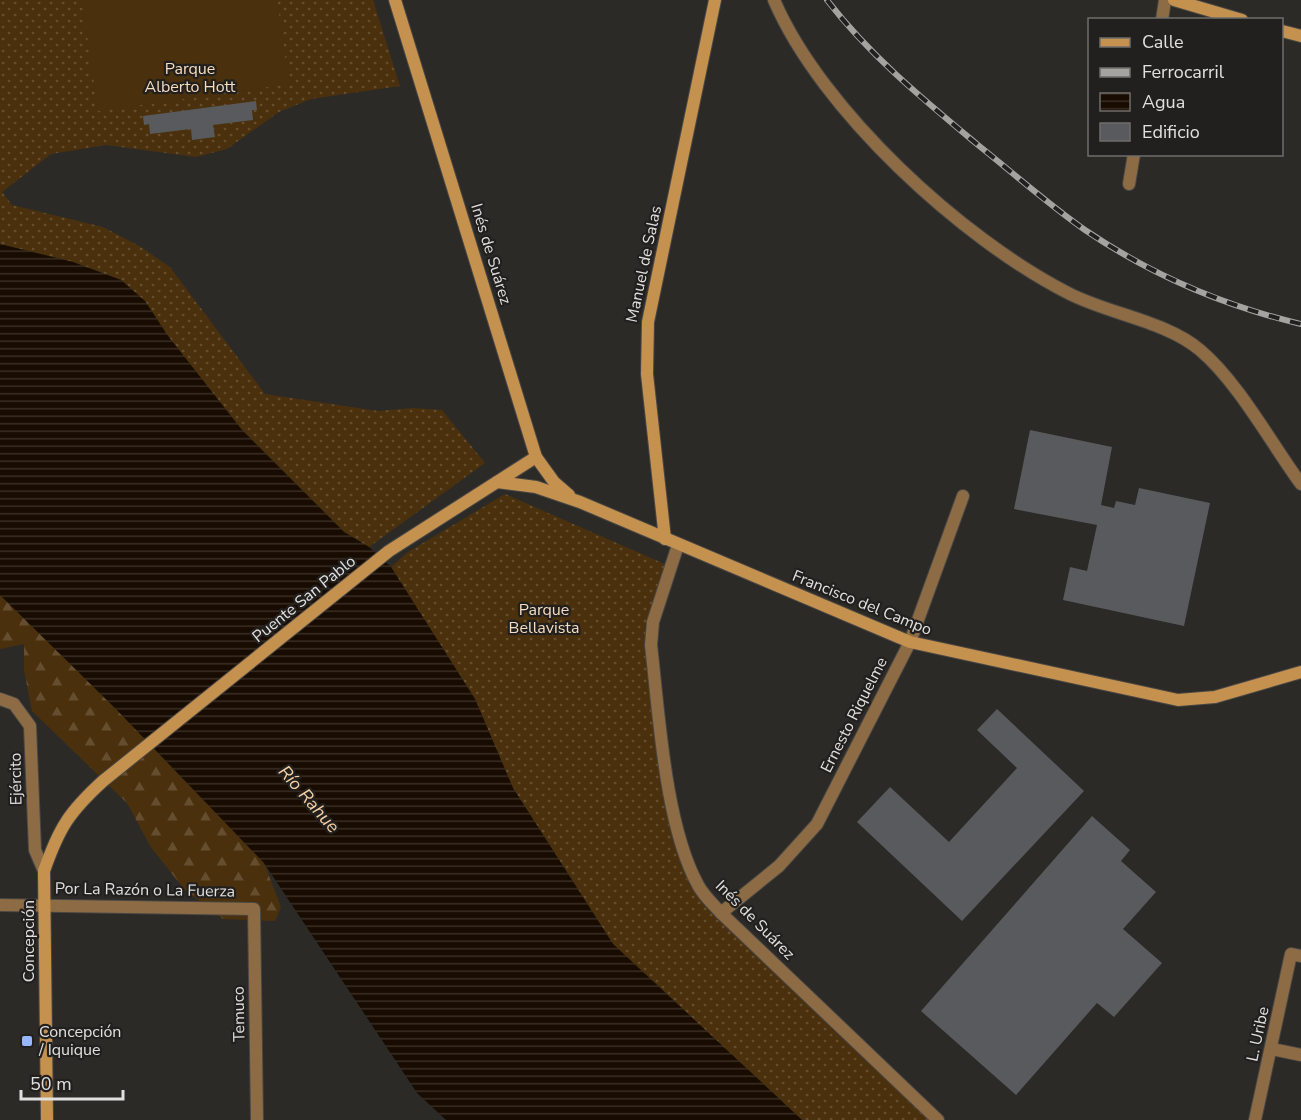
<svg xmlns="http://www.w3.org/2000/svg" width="1301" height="1120" font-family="'Nunito Sans',sans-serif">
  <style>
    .grass { fill: url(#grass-dots) }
    .forest { fill: url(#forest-firs) }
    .pitch { fill: #4a300c }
    .water { fill: url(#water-rules) }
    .building { fill: #585a5d }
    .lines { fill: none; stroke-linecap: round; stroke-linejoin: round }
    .street-casing { stroke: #494744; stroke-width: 14 }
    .secondary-casing { stroke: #494744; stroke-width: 14 }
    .street { stroke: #8d6c45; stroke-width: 12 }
    .secondary { stroke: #c5914f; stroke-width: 12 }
    .rail-casing { stroke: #a4a3a0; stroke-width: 6 }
    .rail { stroke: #22201e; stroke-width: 4; stroke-dasharray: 11; stroke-linecap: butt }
    .poi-dot { fill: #96b6fd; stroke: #22201e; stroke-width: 2 }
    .labels { text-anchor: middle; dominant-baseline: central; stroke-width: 4.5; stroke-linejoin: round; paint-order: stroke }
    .park-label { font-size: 16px; fill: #f7ddbf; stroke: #22201e }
    .street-label { font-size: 16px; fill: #e1e0de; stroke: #22201e }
    .poi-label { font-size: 16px; fill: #e1e0de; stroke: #22201e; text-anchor: start }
    .water-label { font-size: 18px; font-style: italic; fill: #f6cfa2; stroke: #22201e }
  </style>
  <defs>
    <pattern id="grass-dots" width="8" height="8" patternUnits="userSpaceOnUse" patternTransform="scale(1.5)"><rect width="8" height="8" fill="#4a300c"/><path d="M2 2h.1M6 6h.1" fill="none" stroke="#644e2f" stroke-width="1.8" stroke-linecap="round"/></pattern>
    <pattern id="forest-firs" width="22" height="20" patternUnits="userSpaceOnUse" patternTransform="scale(1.5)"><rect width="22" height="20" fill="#4a300c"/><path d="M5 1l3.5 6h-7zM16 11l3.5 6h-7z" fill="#644e2f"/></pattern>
    <pattern id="water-rules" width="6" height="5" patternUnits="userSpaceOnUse" patternTransform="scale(1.5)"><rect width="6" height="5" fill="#180b00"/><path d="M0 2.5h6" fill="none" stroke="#392e25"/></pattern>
  </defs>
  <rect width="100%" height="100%" fill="#2c2a27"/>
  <g class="grass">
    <path d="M0 0H373L400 86 311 99 279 112 227 149 196 157 106 145 51 154 2 192 12 205 103 227 141 247 170 267 265 394 378 411 413 408 442 410 485 463 369 547 344 532 242 430 168 336 145 301 121 280 73 262 0 244Z"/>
    <path d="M505 494 667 565 645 627V642L664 787 697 888 932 1120H802L613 944 513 788 475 699 391 567 408 552Z"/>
  </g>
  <path class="forest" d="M0 595 115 708 264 863 281 907 275 921 223 919 184 889 150 846 127 803 32 711 24 670V644L0 649Z"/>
  <path class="pitch" d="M82 0H277L289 84 98 111Z"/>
  <path class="water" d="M0 244 73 262 121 280 145 301 168 336 242 430 344 532 369 547 391 567 475 699 513 788 613 944 802 1120H446L417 1093 264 863 115 708 0 595Z"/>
  <g class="building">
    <path d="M256 101 257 110H252L253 120 213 125 215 137 192 140 191 129 150 134 149 124 144 125 143 116Z"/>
    <path d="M1030 430 1112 447 1101 505 1114 508 1116 501 1135 505 1139 488 1210 503 1184 626 1063 600 1070 567 1087 571 1097 525 1014 509Z"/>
    <path d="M997 709 1084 791 962 921 857 822 890 787 949 842 1017 768 977 730Z"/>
    <path d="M1092 816 1130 850 1121 861 1156 892 1123 929 1162 963 1114 1017 1097 1003 1016 1095 921 1011Z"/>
  </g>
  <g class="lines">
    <g class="street-casing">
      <g id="street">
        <path d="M774 0C821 110 962 239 1068 293 1108 314 1166 321 1200 350 1238 382 1271 443 1301 484"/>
        <path d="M1162 20 1165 0"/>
        <path d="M1129 184 1134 154"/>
        <path d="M678 545 653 622 651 645C659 714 665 825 698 885 703 895 713 904 721 913L938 1120"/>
        <path d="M0 699 14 704 30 726 35 850 44 871"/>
        <path d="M0 905 254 909 257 1120"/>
        <path d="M721 913 779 866 817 824 910 642 963 496"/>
        <path d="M1272 1049 1301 1055"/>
        <path d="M1255 1120 1291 954 1301 956"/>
      </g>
    </g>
    <g class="secondary-casing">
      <g id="secondary">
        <path d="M395 0 536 457 554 482 569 495"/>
        <path d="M1174 0 1242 20"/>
        <path d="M1282 31 1301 36"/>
        <path d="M497 482 536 487 580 502 910 642 1178 700 1215 697 1301 672"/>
        <path d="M665 539 647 374 648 322 715 0"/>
        <path d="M47 1120 44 871C59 828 69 812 103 781L389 551 536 457"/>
      </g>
    </g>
    <use href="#street" class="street"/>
    <use href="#secondary" class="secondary"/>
    <g class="rail-casing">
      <path id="rail" d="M827 0C870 56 924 100 978 145 1013 173 1048 204 1085 230 1150 274 1224 306 1301 324"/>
    </g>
    <use href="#rail" class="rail"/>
  </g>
  <rect class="poi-dot" x="21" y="1035" width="12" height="12" rx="3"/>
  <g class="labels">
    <g class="park-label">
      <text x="190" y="69">Parque<tspan x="190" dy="18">Alberto Hott</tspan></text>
      <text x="544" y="610">Parque<tspan x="544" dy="18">Bellavista</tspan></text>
    </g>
    <g class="street-label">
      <text transform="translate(491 254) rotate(73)">Inés de Suárez</text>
      <text transform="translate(644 264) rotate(-78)">Manuel de Salas</text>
      <text transform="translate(304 599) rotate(-39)">Puente San Pablo</text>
      <text transform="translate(862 603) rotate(22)">Francisco del Campo</text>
      <text transform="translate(854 715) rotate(-63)">Ernesto Riquelme</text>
      <text transform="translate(16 779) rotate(-91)">Ejército</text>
      <text transform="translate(145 890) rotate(1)">Por La Razón o La Fuerza</text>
      <text transform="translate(755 920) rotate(45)">Inés de Suárez</text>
      <text transform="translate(29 941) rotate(-90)">Concepción</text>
      <text transform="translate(239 1014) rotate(-91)">Temuco</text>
      <text transform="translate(1258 1034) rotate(-78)">L. Uribe</text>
    </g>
    <g class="poi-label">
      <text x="39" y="1032">Concepción<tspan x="39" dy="18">/ Iquique</tspan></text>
    </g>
    <g class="water-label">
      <text transform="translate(309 799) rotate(49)">Río Rahue</text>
    </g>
  </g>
  <rect x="1088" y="18" width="195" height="138" fill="#22201e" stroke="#6e6d6b" stroke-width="1.5"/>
  <rect x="1100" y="38" width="30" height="9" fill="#c5914f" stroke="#6e6d6b" stroke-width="1.5"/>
  <text x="1142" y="48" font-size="18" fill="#e1e0de">Calle</text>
  <rect x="1100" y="68" width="30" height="9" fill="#a4a3a0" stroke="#6e6d6b" stroke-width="1.5"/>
  <text x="1142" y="78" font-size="18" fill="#e1e0de">Ferrocarril</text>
  <rect x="1100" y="93" width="30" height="18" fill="url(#water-rules)" stroke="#6e6d6b" stroke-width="1.5"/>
  <text x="1142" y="108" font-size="18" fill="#e1e0de">Agua</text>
  <rect x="1100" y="123" width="30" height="18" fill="#585a5d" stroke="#6e6d6b" stroke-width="1.5"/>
  <text x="1142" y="138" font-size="18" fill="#e1e0de">Edificio</text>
  <path d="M21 1090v9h102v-9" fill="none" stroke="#e1e0de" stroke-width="3"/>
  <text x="30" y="1090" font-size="18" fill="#e1e0de" stroke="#22201e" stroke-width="4.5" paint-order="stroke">50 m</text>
</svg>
